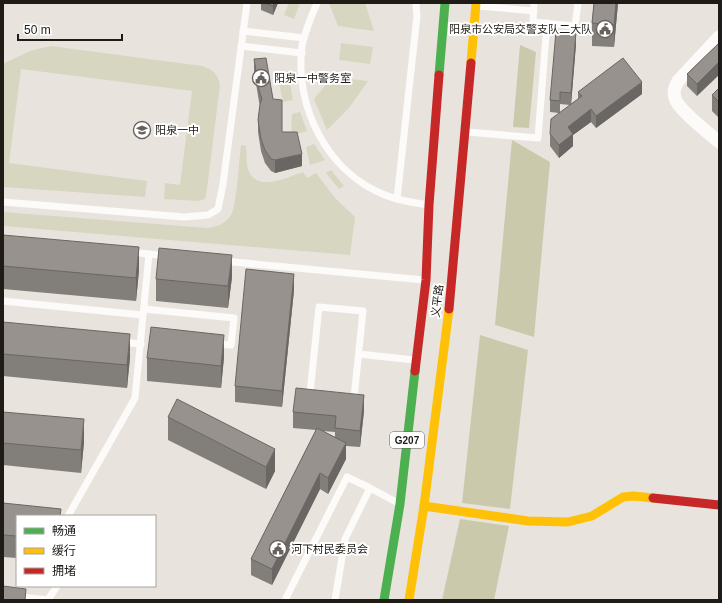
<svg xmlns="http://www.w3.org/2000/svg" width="722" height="603" font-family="Arial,'Noto Sans SC',sans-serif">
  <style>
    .green { fill: #d7d6c1 }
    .forest { fill: #cac9ac }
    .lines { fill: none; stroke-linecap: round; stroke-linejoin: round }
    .lane { stroke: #fcfbfa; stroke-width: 7 }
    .street { stroke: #fcfbfa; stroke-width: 13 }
    .fast { stroke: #4caf50; stroke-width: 9 }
    .slow { stroke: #ffc107; stroke-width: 9 }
    .jam { stroke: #c62828; stroke-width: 9 }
    .wall { fill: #827e7a; fill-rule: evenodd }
    .shaded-wall { fill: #6a6663 }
    .building { fill: #97928e; stroke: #6a6663 }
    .labels { text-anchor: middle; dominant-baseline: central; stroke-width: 4; stroke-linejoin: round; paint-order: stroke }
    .shield { fill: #fff; stroke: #625f5d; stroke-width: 1 }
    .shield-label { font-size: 10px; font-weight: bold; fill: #1f1b17 }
    .poi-label { font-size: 11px; fill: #1f1b17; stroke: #fff; text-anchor: start }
    .street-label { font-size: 11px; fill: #1f1b17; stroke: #fff }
  </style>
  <rect width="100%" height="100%" fill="#e9e3dd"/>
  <g class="green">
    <path d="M289 3H300L294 19 284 15Z"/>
    <path d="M329 3H365L374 31 338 26Z"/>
    <path d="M341 43 373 47 370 64 339 60Z"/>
    <path d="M51 46 202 66C212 69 218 74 220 85L207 189 205 199 199 201 164 199 165 183 180 185 192 91 21 69 9 163 147 181 145 197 3 187V64L30 51Z"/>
    <path d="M288 71 293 100 283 102 277 73Z"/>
    <path d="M332 77 368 81 349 108 327 130 314 99Z"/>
    <path d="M300 112 307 131 291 136 292 114Z"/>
    <path d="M314 144 325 160 310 165 306 147Z"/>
    <path d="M241 145 246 146C247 152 246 159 247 165 253 195 285 178 303 172L307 178 316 173 335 198 355 217 350 255 3 226V212L207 228C217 227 225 224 231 215 237 204 239 160 241 145Z"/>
    <path d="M331 170 344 186 339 189 326 173Z"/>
  </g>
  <g class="forest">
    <path d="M520 45 536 52 529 128 513 127Z"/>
    <path d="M512 140 550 162 534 337 495 325Z"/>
    <path d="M480 335 528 350 510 509 462 503Z"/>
    <path d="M460 519 509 526 494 600H442Z"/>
  </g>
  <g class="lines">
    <g class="lane">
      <path d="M317 3C311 17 305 31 302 46 294 107 328 173 385 195 399 201 413 202 427 205"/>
      <path d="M534 3 533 22 575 26 578 3"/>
      <path d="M478 6 534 11"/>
      <path d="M243 31 304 38"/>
      <path d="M241 46 302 53"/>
      <path d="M467 132 538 138 547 23"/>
      <path d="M397 199 417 16 416 3"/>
      <path d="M3 202 184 217 208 215 218 209 223 184 247 3"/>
      <path d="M130 252 167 256"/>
      <path d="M223 261 424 280"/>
      <path d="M3 301 143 315"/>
      <path d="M319 307 363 311 354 398 310 393Z"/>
      <path d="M144 309 234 318 231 345 215 344"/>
      <path d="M121 342 141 344"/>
      <path d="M359 354 414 360"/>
      <path d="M68 516 135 398 149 254"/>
      <path d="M3 595 48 600 57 586"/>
      <path d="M285 600 347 477 370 488"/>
      <path d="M335 600 345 539 370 488 398 503"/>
    </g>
    <path class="street" d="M719 37 678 81C675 87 673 91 675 98 678 110 709 133 719 142"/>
    <g class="fast">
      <path d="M439 75 445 3"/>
      <path d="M384 600 400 504 415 371"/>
    </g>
    <g class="slow">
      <path d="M471 63 476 3"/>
      <path d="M424 506 528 521 568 522 592 516 623 497 633 496 653 498"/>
      <path d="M409 600 424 506 449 309"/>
    </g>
    <g class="jam">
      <path d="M449 309 471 63"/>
      <path d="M415 371 426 280 429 205 439 75"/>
      <path d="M653 498 719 505"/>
    </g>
  </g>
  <g class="wall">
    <path d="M261 3H278L273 15 261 10Z"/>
    <path d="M594 3H618L614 47 592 46V23Z"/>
    <path d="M719 43 697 96 687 86V74Z"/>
    <path d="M576 44 571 104 578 99V92L642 94 596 128 591 122 573 135V146L559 158 550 146V134L559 113 550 112V100ZM560 104 570 105 560 113Z"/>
    <path d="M254 59 273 99 282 132 302 166 275 173 271 171 265 163 261 151 258 132V120L260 105 259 102 254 71Z"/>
    <path d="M719 88V118L712 111V95Z"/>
    <path d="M3 235 139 270 136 301 3 289Z"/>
    <path d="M232 277 228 308 156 301V279Z"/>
    <path d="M294 290 282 407 235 402V386Z"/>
    <path d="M3 322 130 357 127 388 3 376Z"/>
    <path d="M224 357 221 388 147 381V358Z"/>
    <path d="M364 411 360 447 346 446V459L328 494 320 489 272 585 251 575V559L316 430 293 428V412ZM322 431 335 432V437Z"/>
    <path d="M3 412 84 442 81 473 3 465Z"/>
    <path d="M168 417 275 471 266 489 168 440Z"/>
    <path d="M3 503 61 516H17V558L3 557Z"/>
  </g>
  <g class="shaded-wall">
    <path d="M274 3H278L273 15V6Z"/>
    <path d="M616 3H618L614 47V25Z"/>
    <path d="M576 32V44L571 105V93Z"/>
    <path d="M719 62V75L697 96V84Z"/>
    <path d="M642 82V94L596 128V116Z"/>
    <path d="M591 109V122L573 135V146L559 158V145L568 127Z"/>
    <path d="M302 154V166L275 173V160Z"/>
    <path d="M139 247V270L136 301V278Z"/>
    <path d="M232 255V277L228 308V286Z"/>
    <path d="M294 274V290L282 407V391Z"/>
    <path d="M130 334V357L127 388V365Z"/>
    <path d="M224 335V357L221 388V366Z"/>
    <path d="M364 395V411L360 447V431Z"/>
    <path d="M84 419V442L81 473V450Z"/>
    <path d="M346 443V459L328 494V478Z"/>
    <path d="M275 449V471L266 489V467Z"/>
    <path d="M320 473V489L272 585V569Z"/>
  </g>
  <g class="building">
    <path d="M265 3H274L273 6Z"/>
    <path d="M594 3H616L614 25 592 23Z"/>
    <path d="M556 31 576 32 571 93 560 92V101L550 100Z"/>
    <path d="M719 43V62L697 84 687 74Z"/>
    <path d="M266 58 273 99 282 100V132H297L302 154 275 160 271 159 265 150 261 139 258 120 260 104 262 99 259 90 254 59Z"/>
    <path d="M623 58 642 82 596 116 591 109 568 127 573 134 559 145 550 134 551 119 582 96 578 92Z"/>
    <path d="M719 88V102L712 95Z"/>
    <path d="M3 235 139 247 136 278 3 266Z"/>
    <path d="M159 248 232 255 228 286 156 279Z"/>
    <path d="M246 269 294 274 282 391 235 386Z"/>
    <path d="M3 322 130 334 127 365 3 354Z"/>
    <path d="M151 327 224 335 221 366 147 358Z"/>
    <path d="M296 388 364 395 360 431 335 428 336 416 293 412Z"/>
    <path d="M177 399 275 449 266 467 168 417Z"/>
    <path d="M3 412 84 419 81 450 3 443Z"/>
    <path d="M317 428 346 443 328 478 320 473 272 569 251 559Z"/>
    <path d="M3 503 61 509 60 516H17V536L3 535Z"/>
    <path d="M3 586 26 589 25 600H3Z"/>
  </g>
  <defs>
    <g id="civic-ring" transform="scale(0.9)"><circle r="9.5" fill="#fff" stroke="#66615c" stroke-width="1.5"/><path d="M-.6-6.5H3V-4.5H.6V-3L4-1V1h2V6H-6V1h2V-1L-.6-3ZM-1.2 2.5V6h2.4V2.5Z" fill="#66615c"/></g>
    <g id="school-ring" transform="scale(0.9)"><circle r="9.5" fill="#fff" stroke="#66615c" stroke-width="1.5"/><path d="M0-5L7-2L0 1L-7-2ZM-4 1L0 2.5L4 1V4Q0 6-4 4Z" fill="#66615c"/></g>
  </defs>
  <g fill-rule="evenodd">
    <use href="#civic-ring" x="605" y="29"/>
    <use href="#civic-ring" x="261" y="78"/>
    <use href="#school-ring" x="142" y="130"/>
    <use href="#civic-ring" x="278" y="549"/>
  </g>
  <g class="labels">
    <rect class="shield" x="390" y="432" width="34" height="16" rx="3"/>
    <g class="shield-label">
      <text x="407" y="440">G207</text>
    </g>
    <g class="poi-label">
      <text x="592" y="29" text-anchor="end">阳泉市公安局交警支队二大队</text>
      <text x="274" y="78">阳泉一中警务室</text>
      <text x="155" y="130">阳泉一中</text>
      <text x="291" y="549">河下村民委员会</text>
    </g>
    <g class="street-label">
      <text transform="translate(437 301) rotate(-83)">义平路</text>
    </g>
  </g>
  <rect width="722" height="603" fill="none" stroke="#1f1b17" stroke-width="8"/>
  <rect x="16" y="515" width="140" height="72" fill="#ffffff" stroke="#a5a4a2"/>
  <rect x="24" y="528" width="20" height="6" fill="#4caf50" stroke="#a5a4a2"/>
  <text x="52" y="535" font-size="12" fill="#1f1b17">畅通</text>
  <rect x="24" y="548" width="20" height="6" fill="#ffc107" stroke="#a5a4a2"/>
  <text x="52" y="555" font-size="12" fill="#1f1b17">缓行</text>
  <rect x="24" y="568" width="20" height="6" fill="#c62828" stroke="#a5a4a2"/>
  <text x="52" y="575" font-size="12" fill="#1f1b17">拥堵</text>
  <path d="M18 34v6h104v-6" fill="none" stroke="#1f1b17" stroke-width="2"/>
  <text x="24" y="34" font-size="12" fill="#1f1b17" stroke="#ffffff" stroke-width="3" paint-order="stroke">50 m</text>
</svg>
